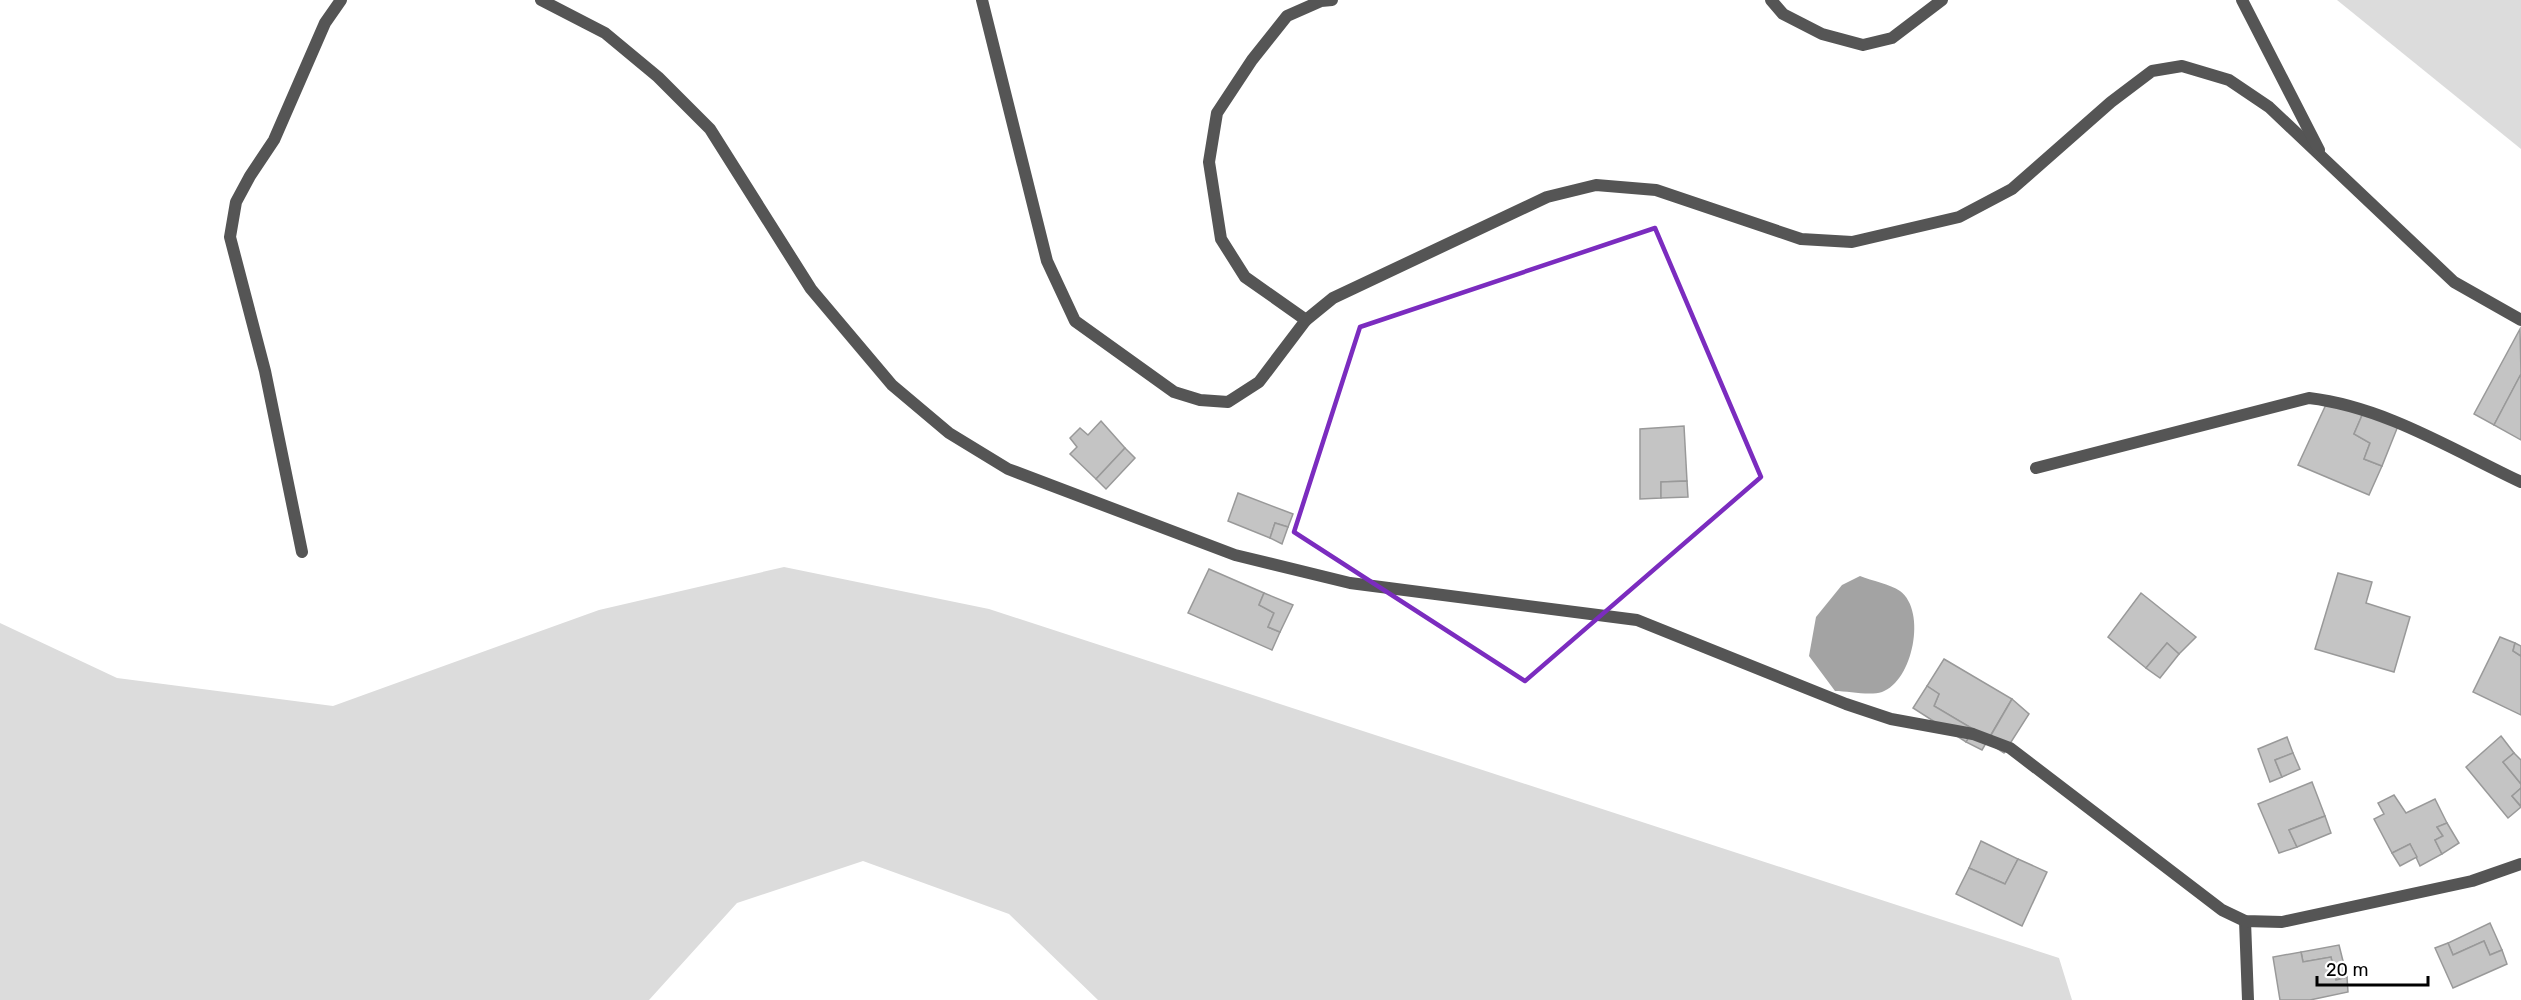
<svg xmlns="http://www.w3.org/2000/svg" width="2521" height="1000" font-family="Rubik,sans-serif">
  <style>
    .green { fill: #dcdcdc }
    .water { fill: #a3a3a3 }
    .building { fill: #c4c4c4; stroke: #999; stroke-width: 1.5 }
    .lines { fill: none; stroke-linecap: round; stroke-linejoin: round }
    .service { stroke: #555; stroke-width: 12 }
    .minor { stroke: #555; stroke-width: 12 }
    .marked { fill: none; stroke: #7b2cbf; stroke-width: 4.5; stroke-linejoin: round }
  </style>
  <rect width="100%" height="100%" fill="#fff"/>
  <g class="green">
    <path d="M2337 0H2521V149Z"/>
    <path d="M784 567 989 609 2059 958 2072 1000H1098L1009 914 863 861 737 903 649 1000H0V623L117 678 333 706 599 610Z"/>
  </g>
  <path class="water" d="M1860 576C1872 581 1890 584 1900 591 1927 611 1913 681 1882 692 1870 696 1848 691 1835 691L1809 656 1816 617 1842 585Z"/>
  <g class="building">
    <path d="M2520 329 2521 374 2494 425 2474 414Z"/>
    <path d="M2521 374V440L2494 425Z"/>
    <path d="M2329 398 2363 413 2354 434 2370 443 2364 459 2382 466 2369 495 2298 465Z"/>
    <path d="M2363 413 2398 426 2382 466 2364 459 2370 443 2354 434Z"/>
    <path d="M1101 421 1125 448 1096 479 1070 454 1077 447 1070 438 1080 428 1088 435Z"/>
    <path d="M1684 426 1687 481 1661 482V498L1640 499V429Z"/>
    <path d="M1125 448 1135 458 1106 489 1096 479Z"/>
    <path d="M1687 481 1688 497 1661 498V482Z"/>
    <path d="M1238 493 1293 514 1288 527 1275 523 1270 538 1228 521Z"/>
    <path d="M1275 523 1288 527 1282 544 1270 538Z"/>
    <path d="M1209 569 1264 593 1259 605 1274 613 1268 627 1280 632 1272 650 1188 613Z"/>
    <path d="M2338 573 2372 582 2366 603 2410 617 2394 672 2315 649Z"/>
    <path d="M1264 593 1293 605 1280 632 1268 627 1274 613 1259 605Z"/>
    <path d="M2141 593 2196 637 2179 654 2167 643 2146 668 2108 637Z"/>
    <path d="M2500 637 2515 643 2513 651 2521 656V715L2473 692Z"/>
    <path d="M2167 643 2179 654 2160 678 2146 668Z"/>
    <path d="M2515 643 2521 646V656L2513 651Z"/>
    <path d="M1944 659 2012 699 1982 750 1966 742 1973 729 1934 706 1939 694 1927 686Z"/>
    <path d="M1927 686 1939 694 1934 706 1973 729 1966 742 1913 708Z"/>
    <path d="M2012 699 2029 714 2004 753 1987 742Z"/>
    <path d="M2501 736 2514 753 2503 762 2521 784V788L2512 796 2521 807 2508 818 2466 767Z"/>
    <path d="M2287 737 2293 753 2275 760 2282 777 2270 782 2258 749Z"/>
    <path d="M2293 753 2300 769 2282 777 2275 760Z"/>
    <path d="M2514 753 2521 760V784L2503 762Z"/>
    <path d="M2312 782 2325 816 2289 830 2297 847 2279 853 2258 804Z"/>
    <path d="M2521 788V806L2512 796Z"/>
    <path d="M2394 795 2406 813 2435 799 2447 823 2437 827 2443 836 2435 840 2442 854 2420 866 2410 844 2392 853 2374 819 2384 814 2378 803Z"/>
    <path d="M2325 816 2331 833 2297 847 2289 830Z"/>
    <path d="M2447 823 2459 843 2442 854 2435 840 2443 836 2437 827Z"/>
    <path d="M1981 841 2018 859 2005 884 1969 868Z"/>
    <path d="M2410 844 2417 857 2400 866 2392 853Z"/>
    <path d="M2018 859 2047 872 2022 926 1956 894 1969 868 2005 884Z"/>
    <path d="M2490 923 2502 950 2490 955 2484 941 2453 955 2448 943Z"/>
    <path d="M2484 941 2490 955 2502 950 2507 964 2453 988 2435 948 2448 943 2453 955Z"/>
    <path d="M2339 945 2347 977 2336 980 2331 957 2303 962 2301 952Z"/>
    <path d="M2301 952 2303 962 2331 957 2336 980 2347 977 2348 992 2310 1000H2280L2273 957Z"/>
  </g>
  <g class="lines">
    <path class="service" d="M2245 921 2248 1000"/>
    <g class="minor">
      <path d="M541 0 605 33 658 77 710 129 811 289 892 385 949 433 1008 469 1235 555 1350 583 1637 620 1846 704 1891 719 1973 734 2010 748 2222 910 2245 921 2282 922 2472 881 2521 864"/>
      <path d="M982 0 1047 261 1075 321 1174 392 1200 400 1228 402 1259 382 1306 320 1333 298 1547 197 1596 185 1656 190 1801 239 1852 242 1959 217 2012 189 2111 102 2152 71 2182 66 2229 80 2269 107 2454 282 2521 320"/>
      <path d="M1771 0 1783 14 1822 34 1863 45 1892 38 1942 0"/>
      <path d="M2242 0 2319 150"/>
      <path d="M1306 320 1245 277 1221 239 1209 162 1217 113 1252 60 1287 16 1321 1 1332 0"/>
      <path d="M2036 468 2309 398C2385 407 2453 450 2521 482"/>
      <path d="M302 552 265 371 230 237 236 202 250 176 274 140 325 23 341 0"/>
    </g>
  </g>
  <path class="marked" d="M1655 228 1761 477 1525 681 1294 532 1360 327Z"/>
  <path d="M2317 976v9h111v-9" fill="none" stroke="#000000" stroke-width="3"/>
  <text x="2326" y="976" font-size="18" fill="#000000" stroke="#ffffff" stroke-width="4.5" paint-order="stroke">20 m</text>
</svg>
